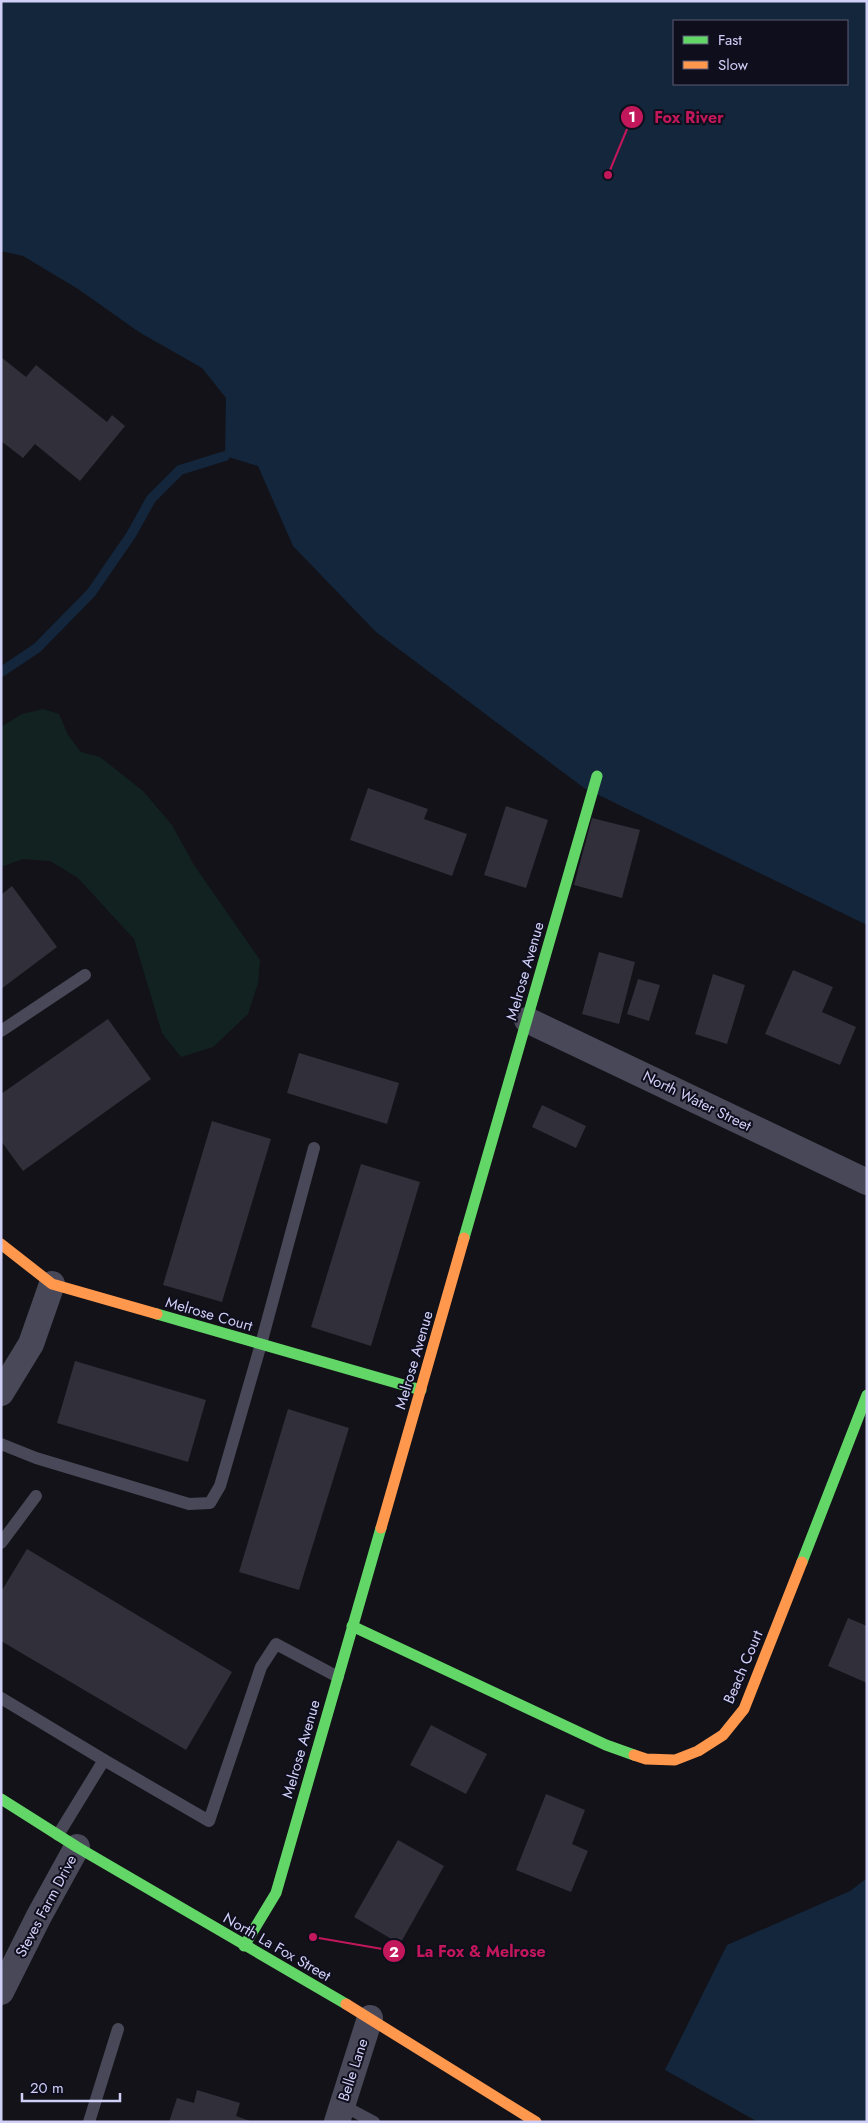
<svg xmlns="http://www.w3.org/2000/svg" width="868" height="2123" font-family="Jost,sans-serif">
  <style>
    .green { fill: #122221 }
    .water { fill: #14263b; fill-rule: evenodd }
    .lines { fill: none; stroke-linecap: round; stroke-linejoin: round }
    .stream { stroke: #14263b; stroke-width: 10 }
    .building { fill: #302f3a }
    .lane { stroke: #484858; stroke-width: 12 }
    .street { stroke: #484858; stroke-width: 26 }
    .fast { stroke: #63d668; stroke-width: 11 }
    .slow { stroke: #ff974d; stroke-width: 11 }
    .labels { text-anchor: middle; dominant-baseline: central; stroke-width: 4; stroke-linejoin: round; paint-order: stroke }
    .street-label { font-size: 15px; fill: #d0cff8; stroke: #0f0e1c }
    .leader { fill: none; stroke: #c2185b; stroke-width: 2 }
    .callout-dot { fill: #c2185b; stroke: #0f0e1c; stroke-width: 2 }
    .mark-label { font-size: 15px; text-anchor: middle; font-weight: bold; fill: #fff }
    .callout-label { font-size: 16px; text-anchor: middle; font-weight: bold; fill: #c2185b; stroke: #0f0e1c; stroke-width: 4; stroke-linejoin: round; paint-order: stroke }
  </style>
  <rect width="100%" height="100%" fill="#121218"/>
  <path class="green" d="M43 709 59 714 68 735 81 752 100 757 143 791 172 825 194 865 260 960 258 983 248 1014 213 1047 181 1057 162 1033 134 939 78 878 50 861 23 859 1 867V727L22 714Z"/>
  <g class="water">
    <path d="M1 1H867V925L584 788 376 632 293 546 258 466 225 456 226 398 202 368 139 332 78 289 23 256 1 251ZM674 21H847V84H674Z"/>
    <path d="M867 1878V2122H758L665 2070 727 1945 850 1891Z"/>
  </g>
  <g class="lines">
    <path class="stream" d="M1 672 37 648 91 593 131 535 151 499 180 470 225 456"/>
  </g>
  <g class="building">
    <path d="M1 357 26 377 36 365 107 422 112 415 125 426 80 481 35 444 23 458 1 441Z"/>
    <path d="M368 788 428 809 424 819 467 834 452 876 350 840Z"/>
    <path d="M506 806 548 820 526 888 484 875Z"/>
    <path d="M592 818 640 830 622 898 574 885Z"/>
    <path d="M12 886 57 947 1 989V895Z"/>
    <path d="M599 952 635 962 619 1024 582 1014Z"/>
    <path d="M793 970 833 987 822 1012 856 1027 840 1065 765 1034Z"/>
    <path d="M713 974 745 985 727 1044 695 1034Z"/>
    <path d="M638 979 660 985 649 1021 627 1014Z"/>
    <path d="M108 1019 151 1079 23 1171 1 1141V1094Z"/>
    <path d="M299 1053 399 1083 387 1124 287 1093Z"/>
    <path d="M542 1105 586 1126 576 1148 532 1127Z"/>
    <path d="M212 1121 271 1139 222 1302 163 1285Z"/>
    <path d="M361 1164 420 1182 371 1346 311 1327Z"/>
    <path d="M75 1361 206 1400 188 1462 57 1423Z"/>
    <path d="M288 1409 349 1428 299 1590 239 1572Z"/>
    <path d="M27 1549 232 1672 186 1750 1 1641V1592Z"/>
    <path d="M848 1618 867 1626V1683L828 1666Z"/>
    <path d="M431 1725 487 1754 466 1794 410 1765Z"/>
    <path d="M546 1794 585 1810 572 1844 588 1851 571 1892 516 1870Z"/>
    <path d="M398 1840 444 1866 400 1944 354 1917Z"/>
    <path d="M197 2090 240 2103 236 2116 253 2122H169L177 2098 194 2103Z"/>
  </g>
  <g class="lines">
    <g class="lane">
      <path d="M1 1031 85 975"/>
      <path d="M1 1444 36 1458 189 1504 210 1503 220 1486 261 1344 314 1148"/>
      <path d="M1 1543 36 1496"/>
      <path d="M1 1698 104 1760 209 1821 261 1667 276 1644 338 1677"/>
      <path d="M58 1835 104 1760"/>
      <path d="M342 2105 374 2122"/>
      <path d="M89 2122 118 2029"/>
    </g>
    <g class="street">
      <path d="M527 1020 867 1182"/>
      <path d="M1 1393 31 1344 52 1284"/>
      <path d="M1 1992 39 1916 77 1847"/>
      <path d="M337 2122 370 2018"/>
    </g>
    <g class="fast">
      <path d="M464 1238 597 776"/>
      <path d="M157 1314 421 1390"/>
      <path d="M802 1562 867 1395"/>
      <path d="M352 1626 606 1745 634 1755"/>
      <path d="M1 1799 77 1847 346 2004"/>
      <path d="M244 1946 276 1893 381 1528"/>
    </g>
    <g class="slow">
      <path d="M1 1244 52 1284 157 1314"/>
      <path d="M381 1528 464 1238"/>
      <path d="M634 1755 646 1759 675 1760 698 1751 723 1735 744 1709 802 1562"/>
      <path d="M346 2004 536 2122"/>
    </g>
  </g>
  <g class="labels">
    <g class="street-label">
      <text transform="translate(525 971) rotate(-74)">Melrose Avenue</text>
      <text transform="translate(697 1101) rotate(26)">North Water Street</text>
      <text transform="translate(209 1314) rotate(16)">Melrose Court</text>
      <text transform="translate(414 1360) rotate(-74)">Melrose Avenue</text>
      <text transform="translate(743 1667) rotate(-67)">Beach Court</text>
      <text transform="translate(301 1749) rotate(-74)">Melrose Avenue</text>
      <text transform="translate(46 1906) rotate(-62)">Steves Farm Drive</text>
      <text transform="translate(277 1947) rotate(30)">North La Fox Street</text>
      <text transform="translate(353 2070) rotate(-72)">Belle Lane</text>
    </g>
  </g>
  <path class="leader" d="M608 175L632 117M313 1937L394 1951"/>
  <g class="callout-dot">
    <circle cx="608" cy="175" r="5"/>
    <circle cx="313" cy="1937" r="5"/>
    <circle cx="632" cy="117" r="12"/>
    <circle cx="394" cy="1951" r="12"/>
  </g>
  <g class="mark-label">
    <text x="632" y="122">1</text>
    <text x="394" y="1957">2</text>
  </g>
  <g class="callout-label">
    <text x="689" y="123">Fox River</text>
    <text x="481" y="1957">La Fox &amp; Melrose</text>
  </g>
  <rect width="868" height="2123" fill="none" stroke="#d0cff8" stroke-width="5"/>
  <rect x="673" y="20" width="175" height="65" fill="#0f0e1c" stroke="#5c5b74"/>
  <rect x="683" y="36" width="25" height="8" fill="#63d668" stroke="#5c5b74"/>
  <text x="718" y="45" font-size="15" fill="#d0cff8">Fast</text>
  <rect x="683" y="61" width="25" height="8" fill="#ff974d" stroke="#5c5b74"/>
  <text x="718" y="70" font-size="15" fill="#d0cff8">Slow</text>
  <path d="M22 2093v8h98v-8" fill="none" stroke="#d0cff8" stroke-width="2.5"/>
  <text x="30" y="2093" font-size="15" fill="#d0cff8" stroke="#0f0e1c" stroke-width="4" paint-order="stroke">20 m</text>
</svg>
